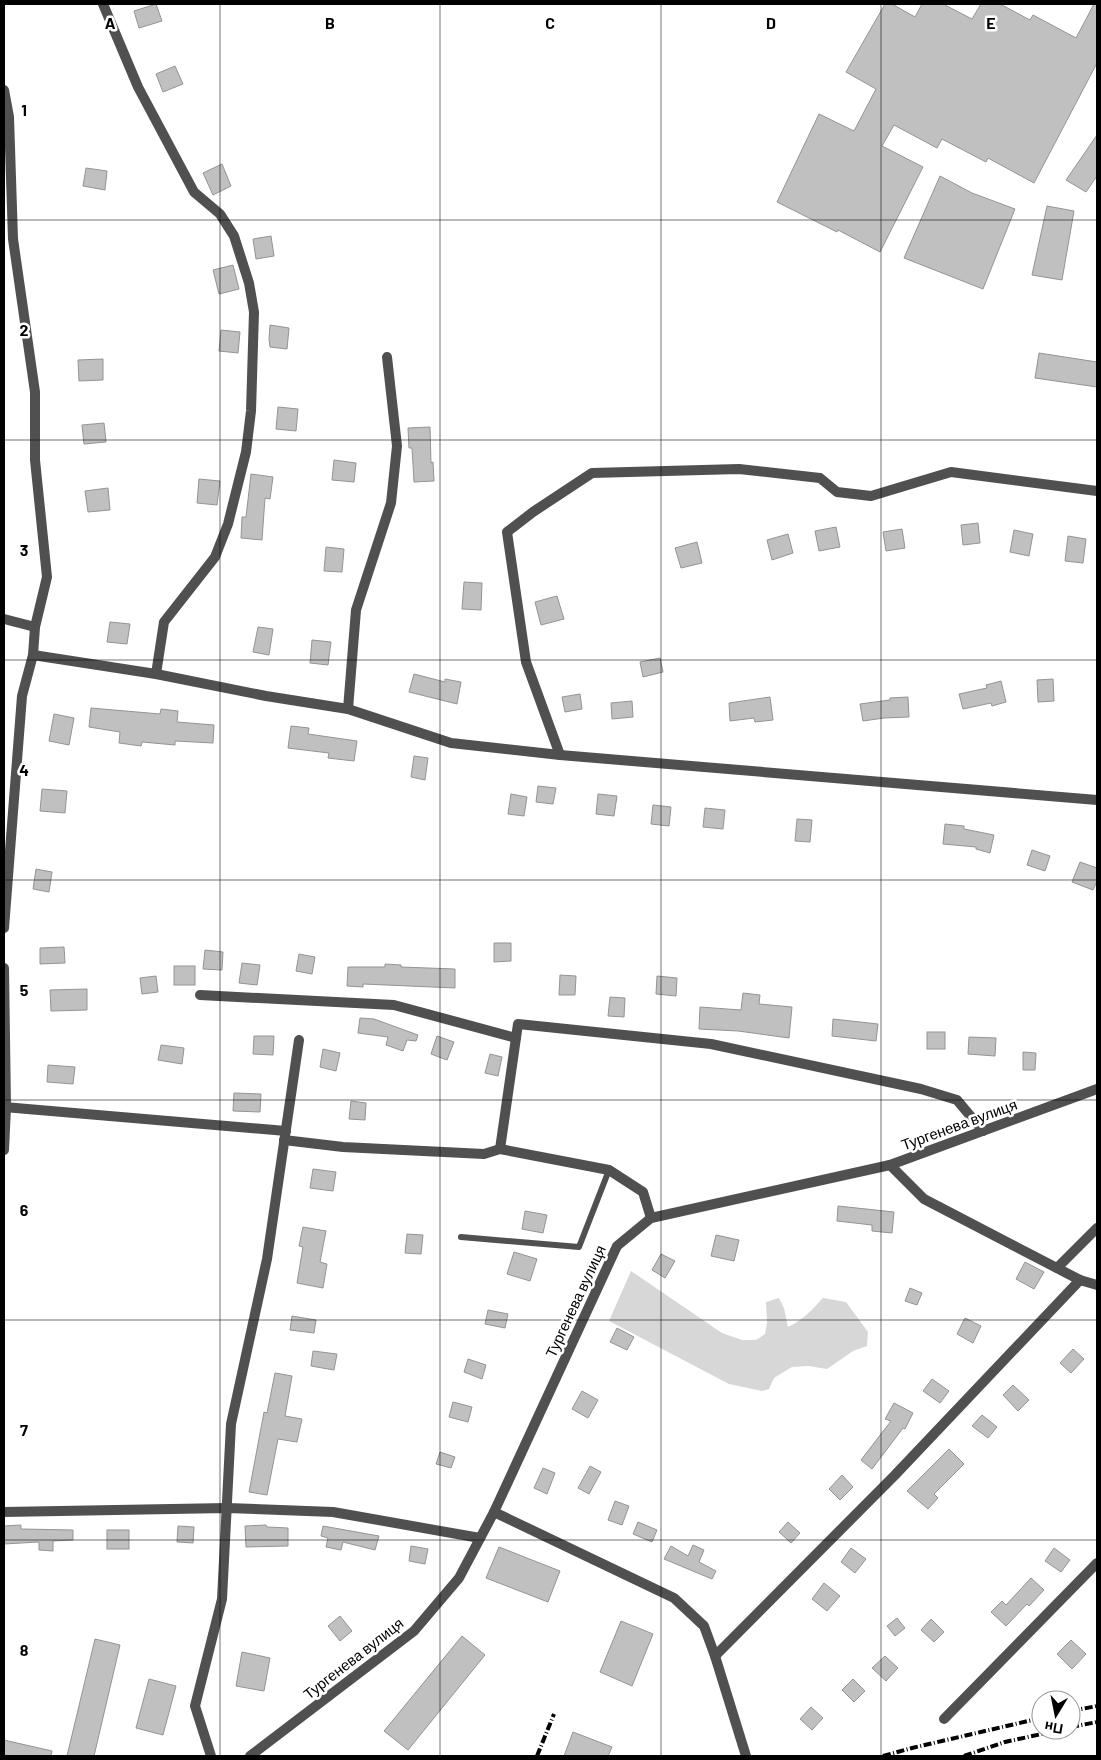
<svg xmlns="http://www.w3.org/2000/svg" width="1101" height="1760" font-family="Barlow,sans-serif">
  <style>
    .green { fill: #d7d7d7 }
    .building { fill: #c0c0c0; stroke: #949494 }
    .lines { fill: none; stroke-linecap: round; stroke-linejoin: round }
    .service { stroke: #505050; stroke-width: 6 }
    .minor { stroke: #505050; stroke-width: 10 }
    .tertiary { stroke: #505050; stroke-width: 10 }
    .rail { stroke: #000; stroke-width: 4; stroke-dasharray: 8 2.5 1 2.5; stroke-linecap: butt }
    .grid { fill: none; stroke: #000; stroke-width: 1; stroke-opacity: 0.55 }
    .labels { text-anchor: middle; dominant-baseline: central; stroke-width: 5; stroke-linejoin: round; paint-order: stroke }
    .street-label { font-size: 15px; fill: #000; stroke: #fff }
    .grid-label { font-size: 16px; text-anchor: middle; font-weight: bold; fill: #000; stroke: #fff; stroke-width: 5; stroke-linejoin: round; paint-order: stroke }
  </style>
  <rect width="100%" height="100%" fill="#fff"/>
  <path class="green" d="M631 1271 722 1333 742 1340H756L765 1334 767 1323 766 1302 779 1298 784 1308 788 1327C803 1320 813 1309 823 1298L846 1302 868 1332 867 1346 853 1351 827 1369 809 1366 792 1367 774 1378 769 1389 762 1391 729 1384 609 1321Z"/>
  <g class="building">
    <path d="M156 4 162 21 139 28 134 11Z"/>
    <path d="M885 4H892L915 17 922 4H943L972 19 981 4H1000L1030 20 1033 15 1076 38 1094 4H1097V63L1034 183 988 158 986 162 942 139 937 148 894 125 882 146 923 167 880 252 838 230 837 232 777 202 819 114 854 131 876 89 846 72Z"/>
    <path d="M175 66 183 84 163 92 156 74Z"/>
    <path d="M1097 135V176L1086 192 1066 180Z"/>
    <path d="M222 164 231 186 213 195 203 173Z"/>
    <path d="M86 168 107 171 105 190 83 186Z"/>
    <path d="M940 176 972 193 1015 209 983 289 904 258Z"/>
    <path d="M1047 206 1074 211 1062 280 1032 275Z"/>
    <path d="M271 236 274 256 256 259 253 239Z"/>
    <path d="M233 265 239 289 219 294 213 270Z"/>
    <path d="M270 325 289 328 287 349 270 347 269 339Z"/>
    <path d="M221 330 240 332 238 353 219 351Z"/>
    <path d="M1039 353 1097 362V387L1035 378Z"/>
    <path d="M103 359V380L79 381 78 360Z"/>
    <path d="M278 407 298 409 296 431 276 429Z"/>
    <path d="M104 423 106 442 84 444 82 425Z"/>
    <path d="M430 427 431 463 433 462 434 481 414 482 412 448H409L408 428Z"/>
    <path d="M334 460 356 463 354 482 332 480Z"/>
    <path d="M251 474 273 477 270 499 265 498 262 540 241 538 242 517H246Z"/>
    <path d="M199 479 220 481 217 505 197 503Z"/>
    <path d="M108 488 110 510 88 512 85 491Z"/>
    <path d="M978 523 980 543 963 545 961 525Z"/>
    <path d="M836 527 840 547 819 551 815 531Z"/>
    <path d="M902 529 905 548 886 551 883 532Z"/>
    <path d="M1014 530 1033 534 1029 556 1010 552Z"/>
    <path d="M788 534 793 553 772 560 767 540Z"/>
    <path d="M1068 536 1086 539 1083 563 1065 561Z"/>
    <path d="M697 542 702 563 681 568 675 548Z"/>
    <path d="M326 547 344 549 342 572 324 571Z"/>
    <path d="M464 582 482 583 481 610 462 609Z"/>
    <path d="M557 596 564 619 541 625 535 602Z"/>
    <path d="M110 622 130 624 127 644 107 642Z"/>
    <path d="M258 627 273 629 269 655 253 652Z"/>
    <path d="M312 640 331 642 328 665 310 663Z"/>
    <path d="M660 658 663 672 643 677 640 662Z"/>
    <path d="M414 674 445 682V679L461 682 457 704 409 692Z"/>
    <path d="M1053 679 1054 701 1038 702 1037 680Z"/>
    <path d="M1001 681 1006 702 992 706 991 703 963 709 959 694 987 688 986 685Z"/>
    <path d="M580 694 582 709 565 712 562 697Z"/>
    <path d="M770 697 773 720 755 722 754 718 730 721 729 703Z"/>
    <path d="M908 697 909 717 884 718 863 721 860 704 890 700V698Z"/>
    <path d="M632 701 633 717 612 719 611 703Z"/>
    <path d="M91 708 160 714 161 709 178 711 177 722 214 725 213 743 175 741V745L142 742 141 746 119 743 120 732 89 727Z"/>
    <path d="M54 714 74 718 69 745 49 741Z"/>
    <path d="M291 726 309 728 308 734 357 741 354 761 328 758 329 753 288 748Z"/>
    <path d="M414 756 428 758 425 780 411 777Z"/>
    <path d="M538 786 556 788 553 804 536 802Z"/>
    <path d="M42 789 67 791 65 813 40 811Z"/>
    <path d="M511 794 527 797 524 816 508 814Z"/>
    <path d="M598 794 617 796 614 816 596 814Z"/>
    <path d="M653 805 671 807 669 826 651 824Z"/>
    <path d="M705 808 725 810 723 829 703 827Z"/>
    <path d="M797 819 812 820 810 842 795 841Z"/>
    <path d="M945 824 964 826V829L994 835 990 853 976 849V847L943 844Z"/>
    <path d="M1032 850 1050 856 1045 871 1027 865Z"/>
    <path d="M1080 862 1097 868V881L1093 890 1072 882Z"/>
    <path d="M36 869 52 872 49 892 33 889Z"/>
    <path d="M494 943H511V961L494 962Z"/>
    <path d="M64 947 65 963 40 964V948Z"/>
    <path d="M205 950 223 952 222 970 203 969Z"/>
    <path d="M299 954 315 957 312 974 296 971Z"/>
    <path d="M242 963 260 965 257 985 239 983Z"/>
    <path d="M385 964 401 965V967L455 969V988L363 984V987L347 986 348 967H385Z"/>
    <rect x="174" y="966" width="21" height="19"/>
    <path d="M560 975 576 976 575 995H559Z"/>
    <path d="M156 976 158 992 142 994 140 978Z"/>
    <path d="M657 976 677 978 676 996 656 994Z"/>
    <path d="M87 989V1010L51 1011 50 990Z"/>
    <path d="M743 993 760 995 759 1004 792 1007 789 1038 738 1031 699 1029 700 1007 741 1010Z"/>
    <path d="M610 997 625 998 624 1017 608 1016Z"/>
    <path d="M360 1018 374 1019 418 1035 416 1041 407 1040 403 1051 386 1045 388 1037 358 1033Z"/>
    <path d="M833 1019 878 1024 876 1041 832 1036Z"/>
    <rect x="927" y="1032" width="18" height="17"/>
    <path d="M254 1036H274L273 1055 253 1054Z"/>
    <path d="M437 1036 454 1042 447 1060 431 1054Z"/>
    <path d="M969 1037 996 1038 995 1056 968 1054Z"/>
    <path d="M161 1045 184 1048 182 1064 158 1060Z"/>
    <path d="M323 1049 340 1053 336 1071 320 1067Z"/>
    <path d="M1023 1052 1036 1053 1035 1070H1023Z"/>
    <path d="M490 1054 502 1057 498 1076 485 1073Z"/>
    <path d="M48 1065 75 1067 73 1084 47 1082Z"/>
    <path d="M234 1093 261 1094 260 1112 233 1111Z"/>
    <path d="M351 1101 366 1103 365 1120 349 1119Z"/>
    <path d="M313 1169 336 1172 333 1191 310 1188Z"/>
    <path d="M838 1206 894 1212 892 1233 872 1231V1225L837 1221Z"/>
    <path d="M525 1211 547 1215 543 1233 522 1229Z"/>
    <path d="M303 1227 326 1231 320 1262 327 1264 323 1288 297 1283 303 1247 299 1246Z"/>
    <path d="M407 1234 423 1235 421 1254 405 1253Z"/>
    <path d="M716 1235 739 1240 734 1261 711 1256Z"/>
    <path d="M514 1252 537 1259 530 1281 507 1274Z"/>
    <path d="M661 1254 675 1261 665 1278 652 1270Z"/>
    <path d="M1025 1262 1044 1272 1034 1289 1016 1279Z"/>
    <path d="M910 1288 922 1293 917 1305 905 1301Z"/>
    <path d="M488 1310 508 1314 505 1328 485 1324Z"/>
    <path d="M292 1316 316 1320 314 1333 290 1330Z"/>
    <path d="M965 1318 981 1326 973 1343 957 1334Z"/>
    <path d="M617 1328 634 1337 627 1350 610 1342Z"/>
    <path d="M1073 1349 1084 1359 1071 1373 1060 1363Z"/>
    <path d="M313 1351 337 1354 334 1370 311 1366Z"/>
    <path d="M468 1359 486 1365 482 1379 464 1372Z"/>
    <path d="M275 1373 292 1376 285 1416 302 1419 297 1442 278 1439 267 1495 249 1492 264 1412 267 1413Z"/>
    <path d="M932 1379 949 1391 940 1403 923 1391Z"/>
    <path d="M1013 1385 1029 1400 1018 1411 1003 1395Z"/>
    <path d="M582 1391 598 1400 588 1418 572 1409Z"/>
    <path d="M453 1402 472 1407 468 1422 449 1417Z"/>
    <path d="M894 1403 913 1413 905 1429 903 1428 872 1469 861 1460 891 1421 885 1419Z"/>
    <path d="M982 1415 997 1427 988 1438 972 1426Z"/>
    <path d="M949 1449 964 1464 934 1494 938 1498 928 1509 907 1491Z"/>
    <path d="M440 1452 455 1457 451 1468 436 1464Z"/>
    <path d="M590 1466 601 1472 589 1494 578 1488Z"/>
    <path d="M543 1468 555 1473 547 1494 534 1488Z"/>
    <path d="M842 1475 853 1487 840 1500 829 1489Z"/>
    <path d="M615 1501 629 1506 622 1525 608 1520Z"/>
    <path d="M638 1522 657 1530 652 1542 633 1534Z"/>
    <path d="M788 1522 800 1533 791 1543 779 1532Z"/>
    <path d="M21 1525V1529L73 1530V1540L53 1541V1551L39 1550V1542L4 1544V1526Z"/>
    <path d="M266 1525 267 1527 288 1528V1546L246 1547 245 1526Z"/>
    <path d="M178 1526 194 1527 193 1543 177 1542Z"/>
    <path d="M323 1526 379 1536 375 1550 343 1542 341 1550 326 1547 328 1538 321 1536Z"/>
    <rect x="107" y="1530" width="22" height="19"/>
    <path d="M693 1545 704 1550 699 1562 716 1571 712 1579 664 1559 671 1546 688 1556Z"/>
    <path d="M411 1546 428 1549 425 1564 409 1561Z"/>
    <path d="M499 1547 560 1571 548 1602 486 1578Z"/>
    <path d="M851 1548 866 1559 855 1573 841 1562Z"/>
    <path d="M1054 1548 1070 1560 1061 1572 1045 1561Z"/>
    <path d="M1031 1578 1044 1590 1029 1606 1027 1604 1006 1626 991 1612 1002 1601 1006 1605Z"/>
    <path d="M824 1583 840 1596 827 1611 812 1599Z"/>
    <path d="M340 1616 352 1631 340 1641 328 1626Z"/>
    <path d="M897 1618 905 1628 895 1636 887 1626Z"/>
    <path d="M931 1619 944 1632 934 1642 921 1630Z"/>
    <path d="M621 1621 653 1634 632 1686 600 1672Z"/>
    <path d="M462 1636 485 1655 408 1750 384 1731Z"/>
    <path d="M95 1639 120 1645 94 1756H67Z"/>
    <path d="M1071 1640 1086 1654 1072 1669 1057 1654Z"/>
    <path d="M242 1652 270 1658 264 1691 236 1686Z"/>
    <path d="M885 1656 898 1668 886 1681 872 1668Z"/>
    <path d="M149 1679 176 1686 163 1735 136 1728Z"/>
    <path d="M853 1679 865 1691 854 1702 842 1690Z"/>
    <path d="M811 1707 823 1718 812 1730 800 1719Z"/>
    <path d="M573 1732 612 1747 608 1756H564Z"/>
    <path d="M4 1740 52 1751 51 1756H4Z"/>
  </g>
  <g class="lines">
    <path class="service" d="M461 1237 579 1247 609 1170"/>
    <g class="minor">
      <path d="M103 4 138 87 194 192 220 214 234 236 249 283 254 312 251 411 246 452 228 524 215 557 164 622 156 674"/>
      <path d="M4 90 9 117 13 239 35 392V460L47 577 35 627 33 655 22 696 4 928"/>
      <path d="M4 619 35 627"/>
      <path d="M33 655 156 674 266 696 348 709 451 743 560 755 1097 800"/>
      <path d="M348 709 356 610 391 503 397 446 387 357"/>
      <path d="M560 755 526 662 507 532 533 512 592 473 739 469 820 478 837 492 871 496 951 472 1097 491"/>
      <path d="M4 968 6 1107 4 1150"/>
      <path d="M200 995 394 1005 516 1038"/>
      <path d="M4 1107 286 1131"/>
      <path d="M284 1140 343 1147 484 1154 500 1149 609 1170 643 1192 651 1218"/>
      <path d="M500 1149 518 1024 711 1044 921 1089 957 1100 983 1131"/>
      <path d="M890 1165 924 1199 1080 1280 1097 1285"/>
      <path d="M1057 1268 1097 1228"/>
      <path d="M4 1512 227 1508 333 1512 480 1538"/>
      <path d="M715 1656 895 1475 1080 1280"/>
      <path d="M944 1719 1097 1563"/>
      <path d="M211 1756 195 1706 222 1599 231 1424 267 1259 299 1040"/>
    </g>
    <g class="tertiary">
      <path d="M494 1512 674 1598 704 1626 715 1656 746 1756"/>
      <path d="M250 1756 414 1631 459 1578 494 1512 617 1246 651 1218 890 1165 1097 1089"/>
    </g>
    <g class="rail">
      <path d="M1071 1711 1097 1706"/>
      <path d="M1071 1727 1097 1722"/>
      <path d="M537 1756 554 1714"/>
      <path d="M883 1756 912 1748 1041 1718"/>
      <path d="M964 1756 1005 1742 1060 1730"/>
    </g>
  </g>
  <path class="grid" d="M220 4V1756M440 4V1756M661 4V1756M881 4V1756M4 220H1097M4 440H1097M4 660H1097M4 880H1097M4 1100H1097M4 1320H1097M4 1540H1097"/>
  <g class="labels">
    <g class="street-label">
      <text transform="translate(959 1124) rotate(-20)">Тургенева вулиця</text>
      <text transform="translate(575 1301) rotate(-65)">Тургенева вулиця</text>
      <text transform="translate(353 1658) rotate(-38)">Тургенева вулиця</text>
    </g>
  </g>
  <g class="grid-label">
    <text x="110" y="29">A</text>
    <text x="330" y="29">B</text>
    <text x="550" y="29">C</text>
    <text x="771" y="29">D</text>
    <text x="991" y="29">E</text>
    <text x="24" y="116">1</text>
    <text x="24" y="336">2</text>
    <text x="24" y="556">3</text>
    <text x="24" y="776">4</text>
    <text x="24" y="996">5</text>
    <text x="24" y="1216">6</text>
    <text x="24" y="1436">7</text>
    <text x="24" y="1656">8</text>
  </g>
  <rect width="1101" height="1760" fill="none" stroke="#000000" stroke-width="10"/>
  <g transform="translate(1056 1715) rotate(190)"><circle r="24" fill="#ffffff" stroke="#999999"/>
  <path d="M0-4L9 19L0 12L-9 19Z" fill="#000000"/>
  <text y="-8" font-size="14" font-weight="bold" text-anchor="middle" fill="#000000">Пн</text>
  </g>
</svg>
